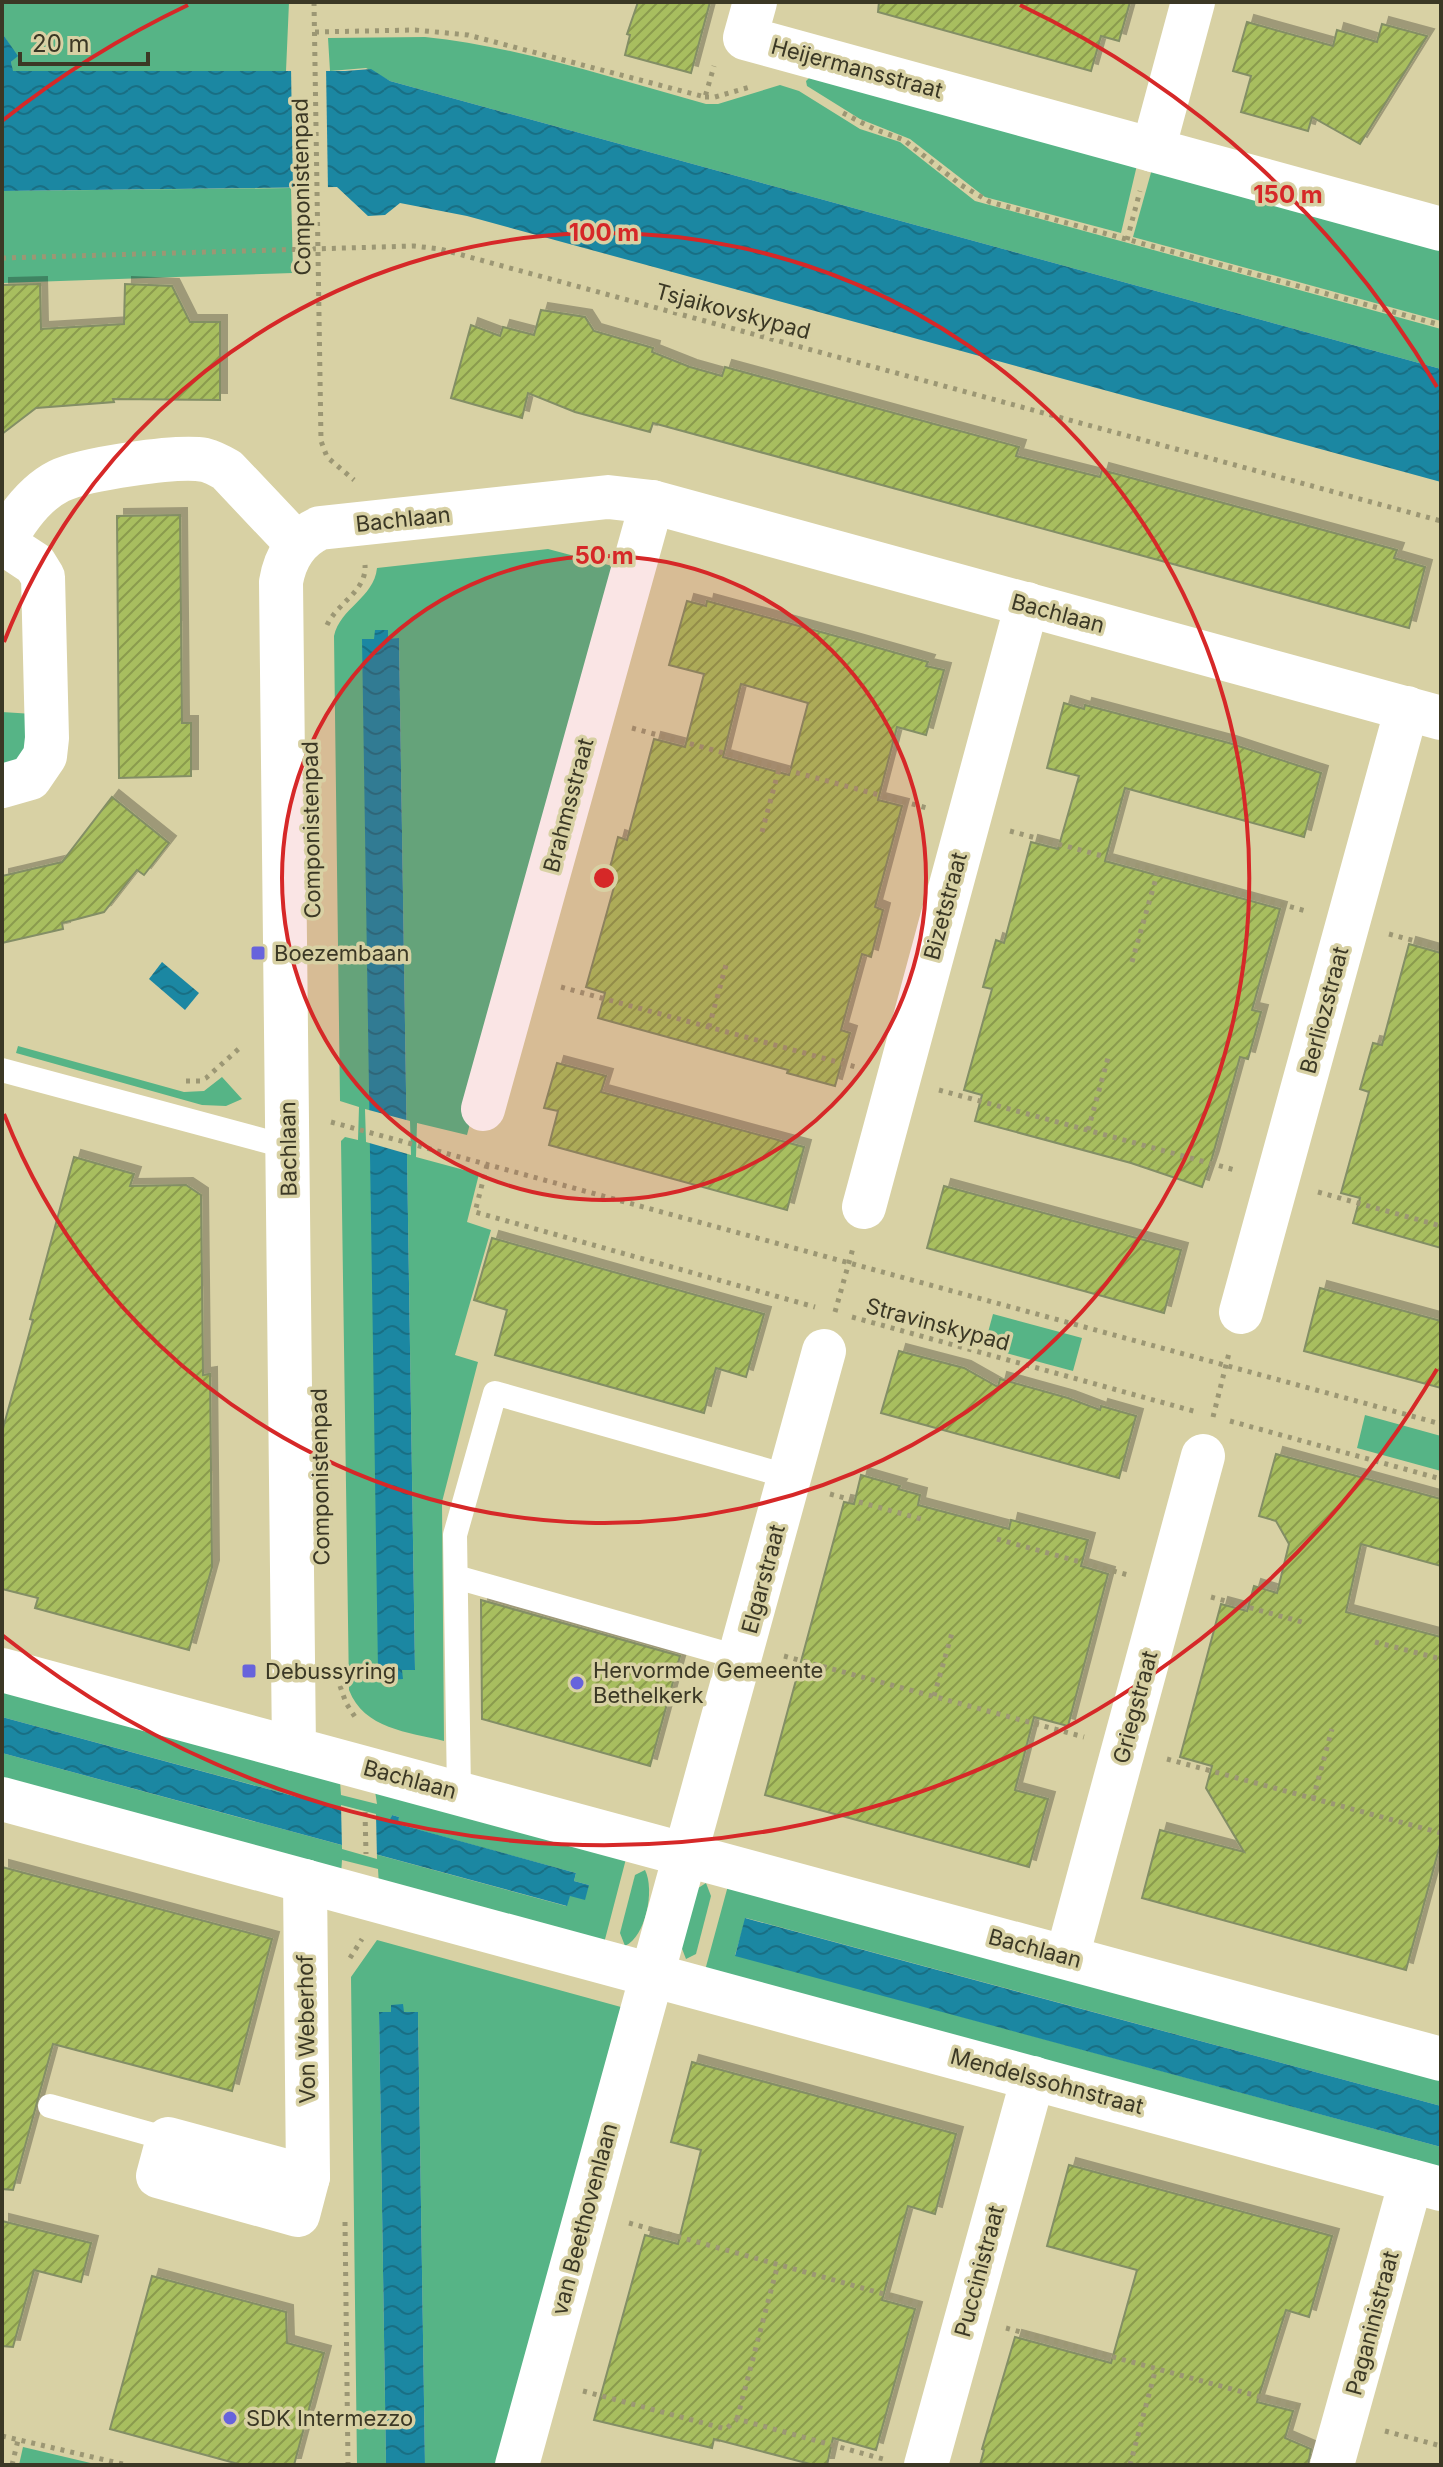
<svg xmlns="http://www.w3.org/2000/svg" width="1443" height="2467" font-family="Inter,sans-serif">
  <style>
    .green { fill: #56b486; fill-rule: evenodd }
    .water { fill: url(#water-waves) }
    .pier { fill: #d8d1a4 }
    .building { fill: url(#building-hatch); stroke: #838e65; stroke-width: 2; fill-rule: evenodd; filter: url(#shadow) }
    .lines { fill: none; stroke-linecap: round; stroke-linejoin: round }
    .path { stroke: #9c9774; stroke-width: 5; stroke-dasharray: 4 6; stroke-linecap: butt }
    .lane { stroke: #fff; stroke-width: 24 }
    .street { stroke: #fff; stroke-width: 44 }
    .ring { fill: none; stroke: #d62828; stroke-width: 4 }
    .poi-dot { fill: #6763dc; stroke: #d8d1a4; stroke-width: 3 }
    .labels { text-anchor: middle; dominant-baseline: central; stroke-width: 7; stroke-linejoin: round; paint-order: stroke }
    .street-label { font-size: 22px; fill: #3b3825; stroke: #d8d1a4 }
    .poi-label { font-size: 22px; fill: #3b3825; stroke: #d8d1a4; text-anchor: start }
    .centre { fill: #d62828; stroke: #d8d1a4; stroke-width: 4 }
    .ring-label { font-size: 24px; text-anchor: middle; font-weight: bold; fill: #d62828; stroke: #d8d1a4; stroke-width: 7; stroke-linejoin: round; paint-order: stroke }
  </style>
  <defs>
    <pattern id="water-waves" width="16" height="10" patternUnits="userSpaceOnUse" patternTransform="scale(2)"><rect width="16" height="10" fill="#1b87a2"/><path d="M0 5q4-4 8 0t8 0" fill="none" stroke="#196f84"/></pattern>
    <pattern id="building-hatch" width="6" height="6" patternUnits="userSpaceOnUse" patternTransform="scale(2)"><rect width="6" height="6" fill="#a8be5f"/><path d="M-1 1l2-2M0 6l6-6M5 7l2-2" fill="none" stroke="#8a9b4e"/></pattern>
    <filter id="shadow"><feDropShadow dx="7" dy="-7" stdDeviation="0" flood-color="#0004"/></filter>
  </defs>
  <rect width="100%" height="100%" fill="#d8d1a4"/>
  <g class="green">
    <path d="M2 2H289L286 71H12L11 62 17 56 2 33Z"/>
    <path d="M425 37C521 47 614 79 706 104H718L780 85 799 91 860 129 900 142 975 201 1441 329V369L390 81 366 68 330 71 328 38Z"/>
    <path d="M811 76 1137 165 1121 233 985 197 910 139 860 119 807 86 806 81Z"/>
    <path d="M1152 169 1441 247V321L1133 237Z"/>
    <path d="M291 188 293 273 2 283V191Z"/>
    <path d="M548 549 616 567 467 1135 417 1123 416 1157 479 1174 467 1222 491 1230 455 1355 478 1362 442 1502 444 1741C408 1732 364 1729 349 1690L341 1141 345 1137 358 1140 359 1107 340 1101 334 636C340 608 374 598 377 568ZM375 630 388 639H399L415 1669 402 1670V1679H391L390 1670H379L363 639H375Z"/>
    <path d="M2 712 33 714V743L2 775Z"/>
    <path d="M18 1046 184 1092 204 1091 222 1077 242 1099 226 1106 202 1105 16 1053Z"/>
    <path d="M993 1314 1082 1338 1073 1371 984 1347Z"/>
    <path d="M1365 1415 1441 1436V1471L1357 1448Z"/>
    <path d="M2 1685 340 1781 341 1795 377 1804 375 1791 627 1855 603 1947 379 1885 378 1869 342 1860 341 1875 2 1784V1753L566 1906 570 1895 589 1885 574 1881 576 1873 397 1824 399 1817 392 1815 390 1822 2 1717Z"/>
    <path d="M645 1870C655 1890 646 1936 625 1946L620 1933 635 1875Z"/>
    <path d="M729 1882 1441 2076V2106L746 1918 735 1955 1441 2147V2176L704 1974Z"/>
    <path d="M706 1883 711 1896 696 1954 686 1959 681 1946 695 1890Z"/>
    <path d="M377 1940 621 2007 496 2465H425L418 2012H403V2005H392V2012H379L386 2465H357L351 1977Z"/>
    <path d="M23 2447 99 2465H19Z"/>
  </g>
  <g class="water">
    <path d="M2 33 18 56 11 62 13 71H345L371 69 390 81 1441 369V482L467 216 400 203 385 215 368 216 337 187 2 191Z"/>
    <path d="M375 630H388V639L399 638 415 1670H402L403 1679 390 1680V1670H378L362 639H374Z"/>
    <path d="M162 962 199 993 185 1010 149 979Z"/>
    <path d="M2 1717 389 1822 392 1815 399 1817 398 1824 576 1873 574 1881 589 1885 585 1900 570 1896 567 1906 2 1753Z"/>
    <path d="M745 1918 1441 2106V2147L735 1956Z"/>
    <path d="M403 2004 404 2012H418L425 2465H386L379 2012H391V2005Z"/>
  </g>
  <g class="pier">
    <path d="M291 67H326L328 191 293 192Z"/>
    <path d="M365 1109 410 1121 411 1155 366 1142Z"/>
    <path d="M341 1805 376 1814 377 1859 342 1849Z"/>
  </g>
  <g class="building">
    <path d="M638 2H710L691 73 625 55 630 35 627 34Z"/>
    <path d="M879 2H1130L1119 41 1101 36 1091 71 878 12Z"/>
    <path d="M1247 22 1333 46 1337 30 1377 42 1382 24 1427 36 1360 144 1312 117 1308 131 1241 112 1251 76 1233 71Z"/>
    <path d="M40 284 41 329 124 324 125 284 172 286 190 322H220V400L113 399 114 402 36 408 2 434V285Z"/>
    <path d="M541 310 585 317 594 331 653 348 652 352 690 367 722 376 725 367 1019 447 1016 456 1100 477 1102 470 1397 550 1394 558 1425 567 1409 628 653 423 650 432 575 412 528 393 522 418 451 398 471 325 500 336 503 327 534 335Z"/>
    <path d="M180 515 182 723H191V776L119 778 117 516Z"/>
    <path d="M687 601 706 606 707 601 854 641 928 662 926 666 944 670 926 735 897 727 878 800 902 806 875 907 883 910 871 957 862 954 841 1030 850 1033 835 1086 787 1073 788 1070 598 1018 605 993 586 987 614 887 605 884 612 860 618 837 627 840 654 739 685 747 704 674 669 665ZM741 684 808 703 789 775 723 757Z"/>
    <path d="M1064 703 1084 709 1085 705 1229 743 1321 773 1304 837 1125 788 1105 861 1280 909 1252 1010 1261 1012 1255 1034 1248 1059 1240 1057 1212 1158 1202 1187 1131 1163 975 1121 982 1095 964 1090 992 989 983 987 996 940 1004 943 1031 842 1058 849 1079 776 1047 768Z"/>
    <path d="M112 797 169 843 144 875 137 870 104 912 62 923 63 929 2 943V876L62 862Z"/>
    <path d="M1409 944 1441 953V1248L1353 1223 1360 1198 1341 1193 1369 1092 1360 1089 1373 1043 1382 1045Z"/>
    <path d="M557 1063 606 1076 601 1092 804 1147 787 1210 549 1145 558 1111 544 1108Z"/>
    <path d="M74 1157 134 1174 130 1186 186 1185 201 1195 203 1375 210 1374 212 1567 189 1650 35 1608 38 1598 2 1589V1432L33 1320 30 1319Z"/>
    <path d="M944 1186 1181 1250 1164 1313 927 1248Z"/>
    <path d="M492 1238 764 1314 746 1377 716 1368 704 1413 495 1355 507 1310 474 1300Z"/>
    <path d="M1320 1288 1441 1321V1388L1304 1351Z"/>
    <path d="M899 1351 964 1368 998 1387 1000 1379 1068 1398 1100 1410 1101 1406 1136 1416 1119 1478 881 1413Z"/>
    <path d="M1276 1454 1441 1499V1566L1361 1544 1346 1612 1441 1637V1841L1406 1970 1142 1898 1160 1830 1244 1852 1206 1788 1212 1766 1180 1757 1221 1604 1247 1611 1254 1586 1277 1593 1289 1544 1276 1521 1259 1516Z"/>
    <path d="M861 1475 900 1486 898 1489 920 1495 918 1505 1009 1529 1011 1520 1088 1540 1081 1566 1108 1574 1068 1726 1034 1717 1015 1790 1048 1799 1029 1867 765 1795 844 1502 854 1504Z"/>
    <path d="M481 1600 680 1656 650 1766 482 1719Z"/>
    <path d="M2 1867 272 1939 232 2091 53 2044 13 2190 2 2189Z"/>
    <path d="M692 2062 956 2134 935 2214 908 2206 882 2300 915 2309 876 2450 833 2438 827 2465H814L714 2439 712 2448 594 2420 645 2235 678 2244 701 2150 671 2142Z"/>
    <path d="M1069 2165 1332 2236 1309 2317 1286 2310 1257 2402 1293 2411 1285 2438 1311 2449 1308 2465H980L984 2450 982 2449 1015 2337 1111 2363 1137 2270 1047 2246Z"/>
    <path d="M2 2221 91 2243 81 2282 34 2270 13 2347 2 2346Z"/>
    <path d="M152 2276 286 2312 287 2343 324 2353 294 2465H242L110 2429Z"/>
  </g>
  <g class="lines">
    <g class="path">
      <path d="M314 2 321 441 327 457 354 480"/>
      <path d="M315 32 415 30 468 35 705 97 714 66"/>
      <path d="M705 97H715L750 87"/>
      <path d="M843 113 874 129 904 140 961 185 990 202 1441 325"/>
      <path d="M1127 240 1140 191"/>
      <path d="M2 258 414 246 440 249 1441 521"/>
      <path d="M327 625C337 603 367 591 365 565"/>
      <path d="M632 728 927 808"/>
      <path d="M1010 831 1306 911"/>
      <path d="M762 832 779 769"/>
      <path d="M1389 934 1441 948"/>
      <path d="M1132 962 1158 871"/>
      <path d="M561 987 856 1067"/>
      <path d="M709 1027 726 965"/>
      <path d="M186 1081H200L206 1078 242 1046"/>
      <path d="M939 1090 1235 1170"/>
      <path d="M331 1122 1441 1424"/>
      <path d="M1088 1130 1108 1058"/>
      <path d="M487 1165 475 1212 815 1307"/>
      <path d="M1318 1192 1441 1226"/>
      <path d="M835 1312 853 1248"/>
      <path d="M852 1317 1197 1412"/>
      <path d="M1213 1417 1229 1353"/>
      <path d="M1230 1421 1441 1479"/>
      <path d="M830 1494 925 1520"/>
      <path d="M997 1539 1128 1575"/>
      <path d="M1211 1597 1302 1622"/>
      <path d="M1375 1642 1441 1659"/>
      <path d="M784 1656 1084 1737"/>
      <path d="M340 1686 346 1703 357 1720"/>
      <path d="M934 1696 952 1633"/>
      <path d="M1167 1759 1441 1833"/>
      <path d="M1313 1799 1332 1729"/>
      <path d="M365 1812 366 1854"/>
      <path d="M350 1958 362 1939"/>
      <path d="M345 2222 348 2465"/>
      <path d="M629 2223 927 2306"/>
      <path d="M1006 2328 1302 2408"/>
      <path d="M583 2391 726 2429 737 2419 883 2459"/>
      <path d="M737 2419 778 2264"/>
      <path d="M1385 2431 1441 2446"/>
      <path d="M2 2436 127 2465"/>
      <path d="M12 2465 18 2440"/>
      <path d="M1130 2465 1156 2368"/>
    </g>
    <g class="lane">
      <path d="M2 1070 288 1147"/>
      <path d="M456 1577 741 1658"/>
      <path d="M459 1792 455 1535 495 1393 790 1477"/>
      <path d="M50 2106 168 2139"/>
    </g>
    <g class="street">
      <path d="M755 2 745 38 1441 229"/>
      <path d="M1153 150 1193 2"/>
      <path d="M2 545C15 521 33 494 59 481 84 469 177 455 205 460 213 462 220 466 227 470L297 544"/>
      <path d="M1441 718 652 502 608 497 320 528C297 538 285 558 281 582L294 1749 1441 2059"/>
      <path d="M2 786 30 778 45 756 47 738 43 577 35 564 3 543"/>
      <path d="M483 1109 652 502"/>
      <path d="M864 1207 1027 604"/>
      <path d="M1241 1312 1407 708"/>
      <path d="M2 1670 294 1749"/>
      <path d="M2 1799 1441 2189"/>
      <path d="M305 1881 308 2177"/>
      <path d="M1067 1957 1203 1456"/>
      <path d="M168 2139 308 2177 298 2215 158 2176Z"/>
      <path d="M517 2465 824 1351"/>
      <path d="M926 2465 1033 2078"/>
      <path d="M1332 2465 1411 2181"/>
    </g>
  </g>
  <circle cx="604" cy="878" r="322" fill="#d62828" fill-opacity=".12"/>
  <g class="ring">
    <circle cx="604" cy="878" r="322"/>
    <path d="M4 642A645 645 0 1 1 4 1114"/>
    <path d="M1437 1369A967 967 0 0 1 2 1635M2 121A967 967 0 0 1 188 5M1020 5A967 967 0 0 1 1437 387"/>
  </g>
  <g class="poi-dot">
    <rect x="250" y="945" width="16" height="16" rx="4"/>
    <rect x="241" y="1663" width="16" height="16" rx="4"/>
    <circle cx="577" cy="1683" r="8"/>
    <circle cx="230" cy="2418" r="8"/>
  </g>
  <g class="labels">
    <g class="street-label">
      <text transform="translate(857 68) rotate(15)">Heijermansstraat</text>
      <text transform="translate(301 187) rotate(-91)">Componistenpad</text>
      <text transform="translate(733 311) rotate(15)">Tsjaikovskypad</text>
      <text transform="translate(403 519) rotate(-6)">Bachlaan</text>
      <text transform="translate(1058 613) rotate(15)">Bachlaan</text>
      <text transform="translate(568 805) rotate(-75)">Brahmsstraat</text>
      <text transform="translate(311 830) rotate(-91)">Componistenpad</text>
      <text transform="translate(945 906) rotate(-75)">Bizetstraat</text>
      <text transform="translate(1324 1010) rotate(-75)">Berliozstraat</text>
      <text transform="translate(288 1149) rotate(-91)">Bachlaan</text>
      <text transform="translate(938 1324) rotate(15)">Stravinskypad</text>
      <text transform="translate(320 1477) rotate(-91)">Componistenpad</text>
      <text transform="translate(763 1579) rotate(-75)">Elgarstraat</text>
      <text transform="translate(1135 1707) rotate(-75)">Griegstraat</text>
      <text transform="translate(410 1779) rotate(15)">Bachlaan</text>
      <text transform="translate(1035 1948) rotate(15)">Bachlaan</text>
      <text transform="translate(306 2029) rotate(-91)">Von Weberhof</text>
      <text transform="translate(1047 2081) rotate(15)">Mendelssohnstraat</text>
      <text transform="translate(584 2219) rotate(-75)">van Beethovenlaan</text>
      <text transform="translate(979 2271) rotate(-75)">Puccinistraat</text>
      <text transform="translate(1372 2323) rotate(-75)">Paganinistraat</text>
    </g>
    <g class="poi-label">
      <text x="274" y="953">Boezembaan</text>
      <text x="593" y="1670">Hervormde Gemeente<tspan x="593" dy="25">Bethelkerk</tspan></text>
      <text x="265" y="1671">Debussyring</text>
      <text x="246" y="2418">SDK Intermezzo</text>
    </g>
  </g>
  <circle cx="604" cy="878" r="12" class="centre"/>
  <g class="ring-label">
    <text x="1288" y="203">150 m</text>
    <text x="604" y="241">100 m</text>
    <text x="604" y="564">50 m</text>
  </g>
  <rect width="1443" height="2467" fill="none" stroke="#3b3825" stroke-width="8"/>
  <path d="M20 52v12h128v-12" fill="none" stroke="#3b3825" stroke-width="4"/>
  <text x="32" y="52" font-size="24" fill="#3b3825" stroke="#d8d1a4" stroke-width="6" paint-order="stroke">20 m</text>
</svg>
